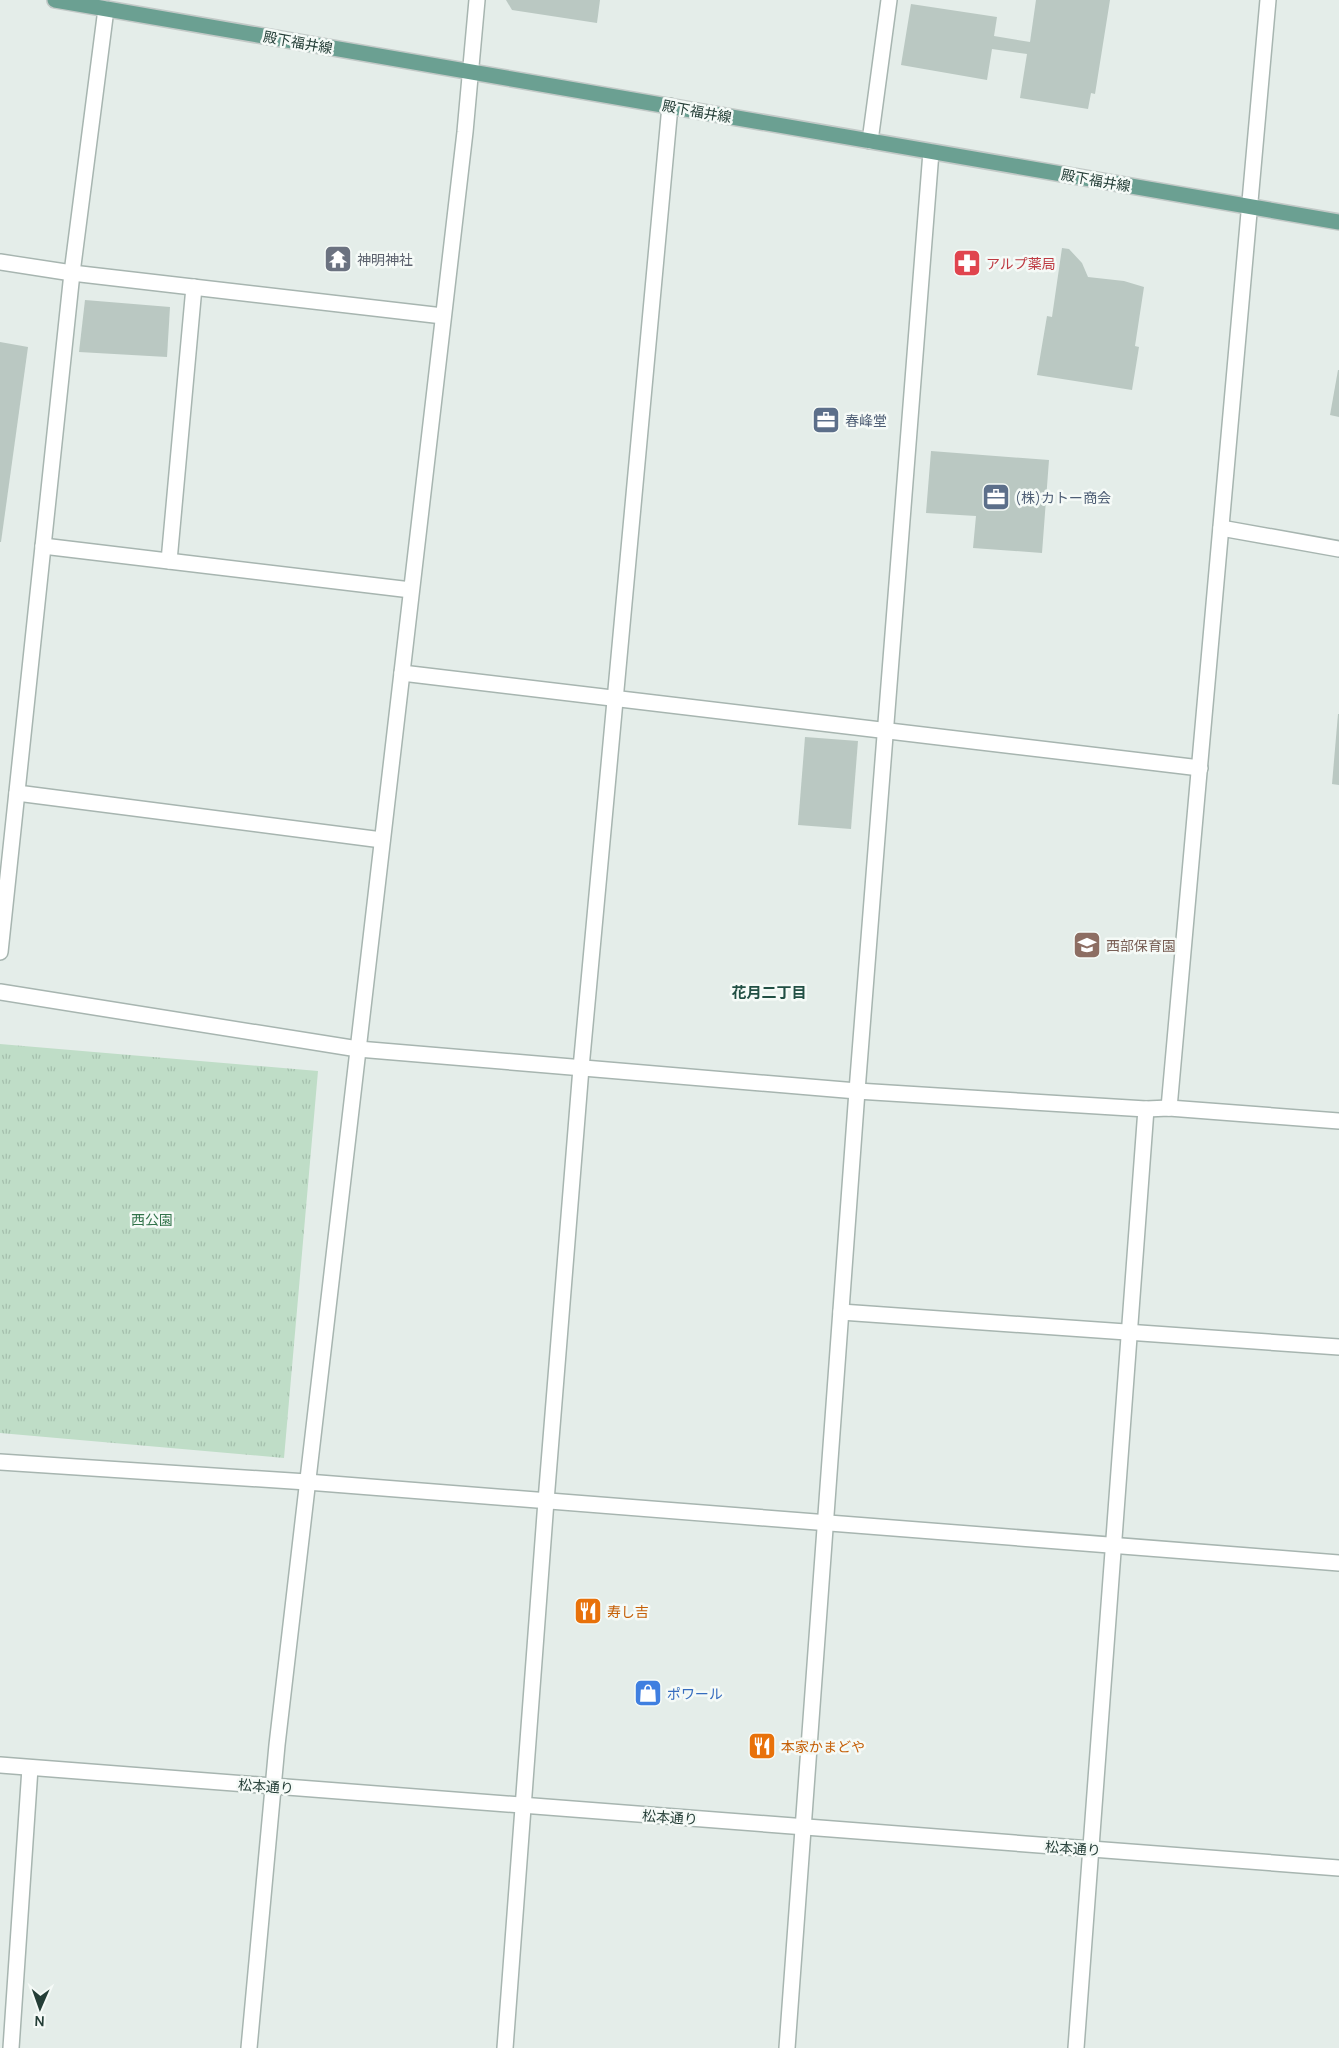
<svg xmlns="http://www.w3.org/2000/svg" width="1339" height="2048" font-family="Manrope,'Noto Sans JP',sans-serif">
  <style>
    .park { fill: url(#park-tufts) }
    .building { fill: #bac8c2 }
    .lines { fill: none; stroke-linecap: round; stroke-linejoin: round }
    .minor-casing { stroke: #a7b5b0; stroke-width: 18 }
    .major-casing { stroke: #c2c9c7; stroke-width: 18 }
    .minor { stroke: #fff; stroke-width: 15 }
    .major { stroke: #6ba092; stroke-width: 15 }
    .labels { text-anchor: middle; dominant-baseline: central; stroke-width: 5; stroke-linejoin: round; paint-order: stroke }
    .street-label { font-size: 14px; fill: #243e37; stroke: #f5faf7 }
    .worship-label { font-size: 14px; fill: #5b616d; stroke: #f5faf7; text-anchor: start }
    .health-label { font-size: 14px; fill: #be3a42; stroke: #f5faf7; text-anchor: start }
    .service-label { font-size: 14px; fill: #4e5e75; stroke: #f5faf7; text-anchor: start }
    .education-label { font-size: 14px; fill: #785e54; stroke: #f5faf7; text-anchor: start }
    .park-label { font-size: 14px; fill: #31734a; stroke: #f5faf7 }
    .food-label { font-size: 14px; fill: #c56008; stroke: #f5faf7; text-anchor: start }
    .shop-label { font-size: 14px; fill: #366cbe; stroke: #f5faf7; text-anchor: start }
    .neighbourhood-label { font-size: 15px; font-weight: bold; fill: #214f44; stroke: #f5faf7 }
  </style>
  <defs>
    <pattern id="park-tufts" width="24" height="20" patternUnits="userSpaceOnUse" patternTransform="scale(1.25)"><rect width="24" height="20" fill="#bfddc7"/><path d="M3 7l-1-3M5 7V3M7 7l1-3M15 17l-1-3M17 17v-4M19 17l1-3" fill="none" stroke="#a4bfac"/></pattern>
  </defs>
  <rect width="100%" height="100%" fill="#e4ede9"/>
  <path class="park" d="M0 1044 318 1071 284 1458 0 1433Z"/>
  <g class="building">
    <path d="M506 0H600L597 23 512 10Z"/>
    <path d="M1036 0H1110L1095 94 1091 93 1088 109 1020 98 1027 54 992 49 987 80 901 65 911 4 997 17 994 36 1030 42Z"/>
    <path d="M1062 248 1069 249 1082 263 1088 277 1124 281 1144 287 1135 346 1139 347 1132 390 1037 375 1047 316 1052 317Z"/>
    <path d="M85 300 170 307 167 357 79 352Z"/>
    <path d="M0 342 28 347 1 542H0Z"/>
    <path d="M1338 370H1339V417L1330 415Z"/>
    <path d="M931 451 1049 460 1042 553 973 548 976 516 926 513Z"/>
    <path d="M1338 714H1339V785L1332 784Z"/>
    <path d="M805 737 858 741 851 829 798 825Z"/>
  </g>
  <g class="lines">
    <g class="minor-casing">
      <g id="minor">
        <path d="M870 141 889 0"/>
        <path d="M0 262 72 273 443 316"/>
        <path d="M1221 528 1339 549"/>
        <path d="M43 546 411 590"/>
        <path d="M169 561 194 287"/>
        <path d="M402 673 1200 768"/>
        <path d="M17 793 382 840"/>
        <path d="M0 952 72 273 106 9"/>
        <path d="M0 992 358 1049 857 1091 1146 1109 1169 1108 1339 1121"/>
        <path d="M1169 1108 1268 0"/>
        <path d="M841 1312 1339 1347"/>
        <path d="M0 1462 307 1482 1339 1563"/>
        <path d="M0 1765 1339 1868"/>
        <path d="M11 2048 30 1768"/>
        <path d="M249 2048 277 1745 465 132 477 0"/>
        <path d="M505 2048 546 1501 581 1068 670 106"/>
        <path d="M787 2048 857 1091 931 152"/>
        <path d="M1076 2048 1146 1109"/>
      </g>
    </g>
    <g class="major-casing">
      <path id="major" d="M55 0 1339 222"/>
    </g>
    <use href="#minor" class="minor"/>
    <use href="#major" class="major"/>
  </g>
  <defs>
    <g id="temple-square" transform="scale(1.4375)"><rect x="-9" y="-9" width="18" height="18" rx="4" fill="#6b7280" stroke="#f5faf7"/><path d="M0-6L5-2H3V0L6.5 2.5H4V6H1.5V3h-3V6H-4V2.5H-6.5L-3 0V-2H-5Z" fill="#fff"/></g>
    <g id="pharmacy-square" transform="scale(1.4375)"><rect x="-9" y="-9" width="18" height="18" rx="4" fill="#e0444e" stroke="#f5faf7"/><path d="M-2-6h4v4h4v4h-4v4h-4v-4h-4v-4h4Z" fill="#fff"/></g>
    <g id="office-square" transform="scale(1.4375)"><rect x="-9" y="-9" width="18" height="18" rx="4" fill="#5c6f8a" stroke="#f5faf7"/><path d="M-6-3h4V-5.5h4V-3h4V5H-6ZM-1-4.5V-3h2v-1.5ZM-6 0V1H6V0Z" fill="#fff"/></g>
    <g id="school-square" transform="scale(1.4375)"><rect x="-9" y="-9" width="18" height="18" rx="4" fill="#8d6e63" stroke="#f5faf7"/><path d="M0-5L7-2L0 1L-7-2ZM-4 1L0 2.5L4 1V4Q0 6-4 4Z" fill="#fff"/></g>
    <g id="restaurant-square" transform="scale(1.4375)"><rect x="-9" y="-9" width="18" height="18" rx="4" fill="#e8710a" stroke="#f5faf7"/><path d="M-5-6h1v4h1v-4h1v4h1v-4h1v5L-1.5 .5V6h-2V.5L-5-1ZM5-6V6H3V1.5H1.5Q1.5-4 5-6Z" fill="#fff"/></g>
    <g id="shop-square" transform="scale(1.4375)"><rect x="-9" y="-9" width="18" height="18" rx="4" fill="#3f7fe0" stroke="#f5faf7"/><path d="M-5-2.5h2.3a2.7 3.5 0 0 1 5.4 0H5L5.5 6h-11ZM-1.5-2.5h3a1.5 2.3 0 0 0-3 0Z" fill="#fff"/></g>
  </defs>
  <g fill-rule="evenodd">
    <use href="#temple-square" x="338" y="259"/>
    <use href="#pharmacy-square" x="967" y="263"/>
    <use href="#office-square" x="826" y="420"/>
    <use href="#office-square" x="996" y="497"/>
    <use href="#school-square" x="1087" y="945"/>
    <use href="#restaurant-square" x="588" y="1611"/>
    <use href="#shop-square" x="648" y="1693"/>
    <use href="#restaurant-square" x="762" y="1746"/>
  </g>
  <g class="labels">
    <g class="street-label">
      <text transform="translate(298 42) rotate(10)">殿下福井線</text>
      <text transform="translate(697 111) rotate(10)">殿下福井線</text>
      <text transform="translate(1096 180) rotate(10)">殿下福井線</text>
      <text transform="translate(266 1786) rotate(4)">松本通り</text>
      <text transform="translate(670 1817) rotate(4)">松本通り</text>
      <text transform="translate(1073 1848) rotate(4)">松本通り</text>
    </g>
    <g class="worship-label">
      <text x="357" y="259">神明神社</text>
    </g>
    <g class="health-label">
      <text x="986" y="263">アルプ薬局</text>
    </g>
    <g class="service-label">
      <text x="845" y="420">春峰堂</text>
      <text x="1015" y="497">(株)カトー商会</text>
    </g>
    <g class="education-label">
      <text x="1106" y="945">西部保育園</text>
    </g>
    <g class="park-label">
      <text x="152" y="1219">西公園</text>
    </g>
    <g class="food-label">
      <text x="607" y="1611">寿し吉</text>
      <text x="781" y="1746">本家かまどや</text>
    </g>
    <g class="shop-label">
      <text x="667" y="1693">ポワール</text>
    </g>
    <g class="neighbourhood-label">
      <text x="769" y="992">花月二丁目</text>
    </g>
  </g>
  <g transform="translate(40 2008) rotate(182)" stroke="#f5faf7" stroke-width="4" paint-order="stroke">
  <path d="M0-4L9 19L0 12L-9 19Z" fill="#243e37"/>
  <text y="-8" font-size="14" font-weight="bold" text-anchor="middle" fill="#243e37">N</text>
  </g>
</svg>
